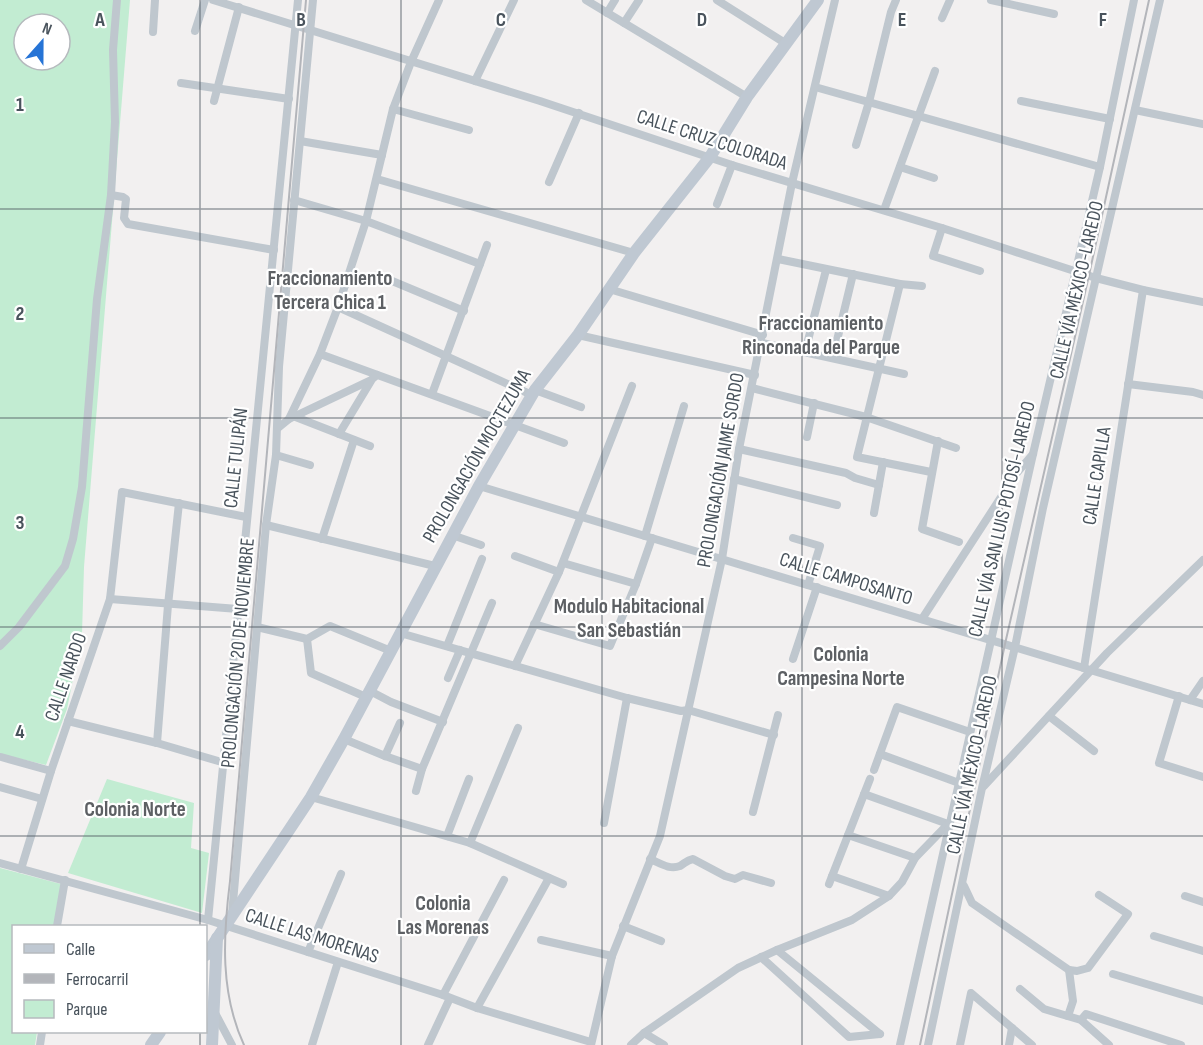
<svg xmlns="http://www.w3.org/2000/svg" width="1203" height="1045" font-family="'Sofia Sans Condensed',sans-serif">
  <style>
    .green { fill: #c2ecd2; fill-rule: evenodd }
    .lines { fill: none; stroke-linecap: round; stroke-linejoin: round }
    .street { stroke: #bfc7ce; stroke-width: 8 }
    .secondary { stroke: #bfc8d2; stroke-width: 12 }
    .rail { stroke: #b3b5ba; stroke-width: 2 }
    .grid { fill: none; stroke: #49535c; stroke-width: 1.5; stroke-opacity: 0.55 }
    .labels { text-anchor: middle; dominant-baseline: central; stroke-width: 4.5; stroke-linejoin: round; paint-order: stroke }
    .street-label { font-size: 20px; fill: #49535c; stroke: #fff }
    .neighbourhood-label { font-size: 21px; font-weight: bold; fill: #5d6064; stroke: #fff }
    .grid-label { font-size: 20px; text-anchor: middle; font-weight: bold; fill: #49535c; stroke: #fff; stroke-width: 4.5; stroke-linejoin: round; paint-order: stroke }
  </style>
  <rect width="100%" height="100%" fill="#f2f0f0"/>
  <g class="green">
    <path d="M0 0H130L84 567 82 634 67 709 46 765 0 754ZM24 24H60V60H24Z"/>
    <path d="M107 779 194 803 191 848 209 853 202 913 68 873Z"/>
    <path d="M0 868 61 884 54 926H14V1032H37L35 1045H0Z"/>
  </g>
  <g class="lines">
    <g class="street">
      <path d="M213 0 540 101 732 165 942 228 1096 278 1143 290 1203 302"/>
      <path d="M586 0 747 97"/>
      <path d="M717 0 785 43"/>
      <path d="M991 0 1054 14"/>
      <path d="M607 13 615 0"/>
      <path d="M942 18 950 0"/>
      <path d="M624 23 639 0"/>
      <path d="M195 31 205 0"/>
      <path d="M153 32 155 0"/>
      <path d="M475 81 514 0"/>
      <path d="M181 83 289 99"/>
      <path d="M815 87 1100 167"/>
      <path d="M214 101 239 7"/>
      <path d="M1021 101 1110 119"/>
      <path d="M393 109 469 130"/>
      <path d="M1135 110 1203 124"/>
      <path d="M300 141 382 155"/>
      <path d="M856 145 869 102 891 12 896 0"/>
      <path d="M900 167 934 178"/>
      <path d="M377 179 634 253"/>
      <path d="M549 182 579 113"/>
      <path d="M111 195 123 197 126 199 124 218 128 224 274 250"/>
      <path d="M294 200 366 221 480 264"/>
      <path d="M717 204 732 165"/>
      <path d="M884 210 935 71"/>
      <path d="M942 228 933 256 980 271"/>
      <path d="M778 259 900 284 922 286"/>
      <path d="M385 278 464 311"/>
      <path d="M900 284 857 457 931 472"/>
      <path d="M609 289 763 335"/>
      <path d="M338 307 532 395"/>
      <path d="M578 335 755 375"/>
      <path d="M762 343 904 374"/>
      <path d="M805 352 826 270"/>
      <path d="M320 354 564 443"/>
      <path d="M833 357 853 274"/>
      <path d="M1128 384 1193 392 1203 395"/>
      <path d="M752 388 866 417 956 448"/>
      <path d="M535 390 581 407"/>
      <path d="M432 394 487 245"/>
      <path d="M293 416 370 446"/>
      <path d="M289 419 371 380 377 375"/>
      <path d="M278 428 289 419 320 354 338 307 366 221 393 109 411 62 439 0"/>
      <path d="M339 434 371 381"/>
      <path d="M807 437 814 403"/>
      <path d="M938 441 922 529 959 542"/>
      <path d="M739 449 846 473 855 478 879 485"/>
      <path d="M276 455 310 465"/>
      <path d="M734 479 837 505"/>
      <path d="M479 486 1203 704"/>
      <path d="M874 513 883 462"/>
      <path d="M266 525 435 566"/>
      <path d="M452 535 481 545"/>
      <path d="M645 536 684 406"/>
      <path d="M793 538 820 546 808 585"/>
      <path d="M322 539 354 440"/>
      <path d="M515 556 559 572"/>
      <path d="M563 563 636 584"/>
      <path d="M110 599 238 609"/>
      <path d="M922 619 1016 474 1033 454"/>
      <path d="M534 624 610 646 636 584 652 538"/>
      <path d="M257 627 307 639 330 626 391 651"/>
      <path d="M400 633 627 698 681 711 688 710 774 735"/>
      <path d="M307 639 311 673 366 697"/>
      <path d="M0 646 19 627 65 566 73 539 82 487 97 299 111 195 115 122 113 50 117 0"/>
      <path d="M447 646 482 559"/>
      <path d="M793 659 817 587"/>
      <path d="M515 666 559 572 632 386"/>
      <path d="M1084 668 1143 290"/>
      <path d="M448 678 460 650"/>
      <path d="M370 691 391 702 443 722"/>
      <path d="M1179 696 1159 763 1203 777"/>
      <path d="M1190 700 1203 681"/>
      <path d="M1049 716 1094 751"/>
      <path d="M68 721 157 743 225 763"/>
      <path d="M344 739 385 756 422 769"/>
      <path d="M157 743 168 605 179 503"/>
      <path d="M880 754 959 783"/>
      <path d="M385 756 400 723"/>
      <path d="M1 757 51 771"/>
      <path d="M874 770 897 707 970 732"/>
      <path d="M984 786 1107 653 1203 560"/>
      <path d="M0 787 42 799"/>
      <path d="M416 791 422 769 492 603"/>
      <path d="M864 794 948 824"/>
      <path d="M311 797 470 843 563 884"/>
      <path d="M753 812 778 715"/>
      <path d="M604 823 627 698"/>
      <path d="M848 835 915 858"/>
      <path d="M447 836 469 779"/>
      <path d="M470 843 518 728"/>
      <path d="M650 859C660 863 669 870 680 866 685 863 687 860 693 859L725 876 735 879 743 875 771 883"/>
      <path d="M0 863 208 920 443 995 477 1008 591 1042"/>
      <path d="M21 869 51 771 110 599 122 492 246 517"/>
      <path d="M832 876 889 896"/>
      <path d="M829 884 870 779"/>
      <path d="M964 886 972 903 1069 970 1077 971 1088 968 1128 914 1099 895"/>
      <path d="M1185 896 1203 902"/>
      <path d="M232 914 266 525 276 455 279 367 313 0"/>
      <path d="M208 920 298 0"/>
      <path d="M57 926 65 880"/>
      <path d="M623 926 661 941"/>
      <path d="M1154 936 1203 951"/>
      <path d="M541 940 612 956"/>
      <path d="M777 950 880 1034"/>
      <path d="M308 952 341 874"/>
      <path d="M761 957 849 1037 880 1034"/>
      <path d="M1113 974 1203 1001"/>
      <path d="M1020 989 1044 1009 1081 1020 1109 1045"/>
      <path d="M443 995 504 880"/>
      <path d="M477 1008 549 878"/>
      <path d="M214 1011 232 1045"/>
      <path d="M1068 1016 1073 1001 1069 970"/>
      <path d="M1081 1020 1086 1014 1181 1045"/>
      <path d="M644 1033 664 1045"/>
      <path d="M40 1045 42 1032"/>
      <path d="M312 1045 338 962"/>
      <path d="M428 1045 450 998"/>
      <path d="M591 1045 612 956 660 836 722 559 739 449 792 183 835 0"/>
      <path d="M631 1045 644 1033 738 968 777 950 852 920 889 896 902 882 915 858 949 823"/>
      <path d="M900 1045 1033 454 1100 167 1134 0"/>
      <path d="M928 1045 982 788 1015 647 1043 508 1160 0"/>
      <path d="M960 1045 971 993 1032 1045"/>
      <path d="M1009 1045 1012 1028"/>
    </g>
    <g class="secondary">
      <path d="M206 955 311 797 344 739 479 486 535 390 578 335 634 253 710 157 747 97 818 0"/>
      <path d="M151 1045 160 1032"/>
      <path d="M212 1045 217 938"/>
    </g>
    <g class="rail">
      <path d="M244 1045C220 993 223 937 230 881L306 0"/>
      <path d="M920 1045 1005 644 1089 275 1149 0"/>
    </g>
  </g>
  <path class="grid" d="M200 0V926M401 0V1045M602 0V1045M802 0V1045M1002 0V1045M0 209H1203M0 418H1203M0 627H1203M0 836H1203M200 1032V1045"/>
  <g class="labels">
    <g class="street-label">
      <text transform="translate(712 140) rotate(18)">CALLE CRUZ COLORADA</text>
      <text transform="translate(1077 290) rotate(-77)">CALLE VÍA MÉXICO-LAREDO</text>
      <text transform="translate(477 456) rotate(-60)">PROLONGACIÓN MOCTEZUMA</text>
      <text transform="translate(236 458) rotate(-84)">CALLE TULIPÁN</text>
      <text transform="translate(721 470) rotate(-80)">PROLONGACIÓN JAIME SORDO</text>
      <text transform="translate(1097 476) rotate(-81)">CALLE CAPILLA</text>
      <text transform="translate(1002 519) rotate(-77)">CALLE VÍA SAN LUIS POTOSÍ-LAREDO</text>
      <text transform="translate(846 579) rotate(17)">CALLE CAMPOSANTO</text>
      <text transform="translate(238 653) rotate(-85)">PROLONGACIÓN 20 DE NOVIEMBRE</text>
      <text transform="translate(66 677) rotate(-71)">CALLE NARDO</text>
      <text transform="translate(972 765) rotate(-78)">CALLE VÍA MÉXICO-LAREDO</text>
      <text transform="translate(312 936) rotate(18)">CALLE LAS MORENAS</text>
    </g>
    <g class="neighbourhood-label">
      <text x="330" y="278">Fraccionamiento<tspan x="330" dy="24">Tercera Chica 1</tspan></text>
      <text x="821" y="323">Fraccionamiento<tspan x="821" dy="24">Rinconada del Parque</tspan></text>
      <text x="629" y="606">Modulo Habitacional<tspan x="629" dy="24">San Sebastián</tspan></text>
      <text x="841" y="654">Colonia<tspan x="841" dy="24">Campesina Norte</tspan></text>
      <text x="135" y="809">Colonia Norte</text>
      <text x="443" y="903">Colonia<tspan x="443" dy="24">Las Morenas</tspan></text>
    </g>
  </g>
  <g class="grid-label">
    <text x="100" y="26">A</text>
    <text x="301" y="26">B</text>
    <text x="501" y="26">C</text>
    <text x="702" y="26">D</text>
    <text x="902" y="26">E</text>
    <text x="1103" y="26">F</text>
    <text x="20" y="111">1</text>
    <text x="20" y="320">2</text>
    <text x="20" y="529">3</text>
    <text x="20" y="738">4</text>
  </g>
  <rect x="12" y="925" width="195" height="108" fill="#ffffff" stroke="#b6babe" stroke-width="1.5"/>
  <rect x="24" y="944" width="30" height="9" fill="#bfc8d2" stroke="#b6babe" stroke-width="1.5"/>
  <text x="66" y="955" font-size="18" fill="#49535c">Calle</text>
  <rect x="24" y="974" width="30" height="9" fill="#b3b5ba" stroke="#b6babe" stroke-width="1.5"/>
  <text x="66" y="985" font-size="18" fill="#49535c">Ferrocarril</text>
  <rect x="24" y="1000" width="30" height="18" fill="#c2ecd2" stroke="#b6babe" stroke-width="1.5"/>
  <text x="66" y="1015" font-size="18" fill="#49535c">Parque</text>
  <g transform="translate(42 42) rotate(21)"><circle r="28" fill="#ffffff" stroke="#b6babe" stroke-width="1.5"/>
  <path d="M0-4.5L10 22L0 15L-10 22Z" fill="#2674d6"/>
  <text y="-9" font-size="16" font-weight="bold" text-anchor="middle" fill="#49535c">N</text>
  </g>
</svg>
